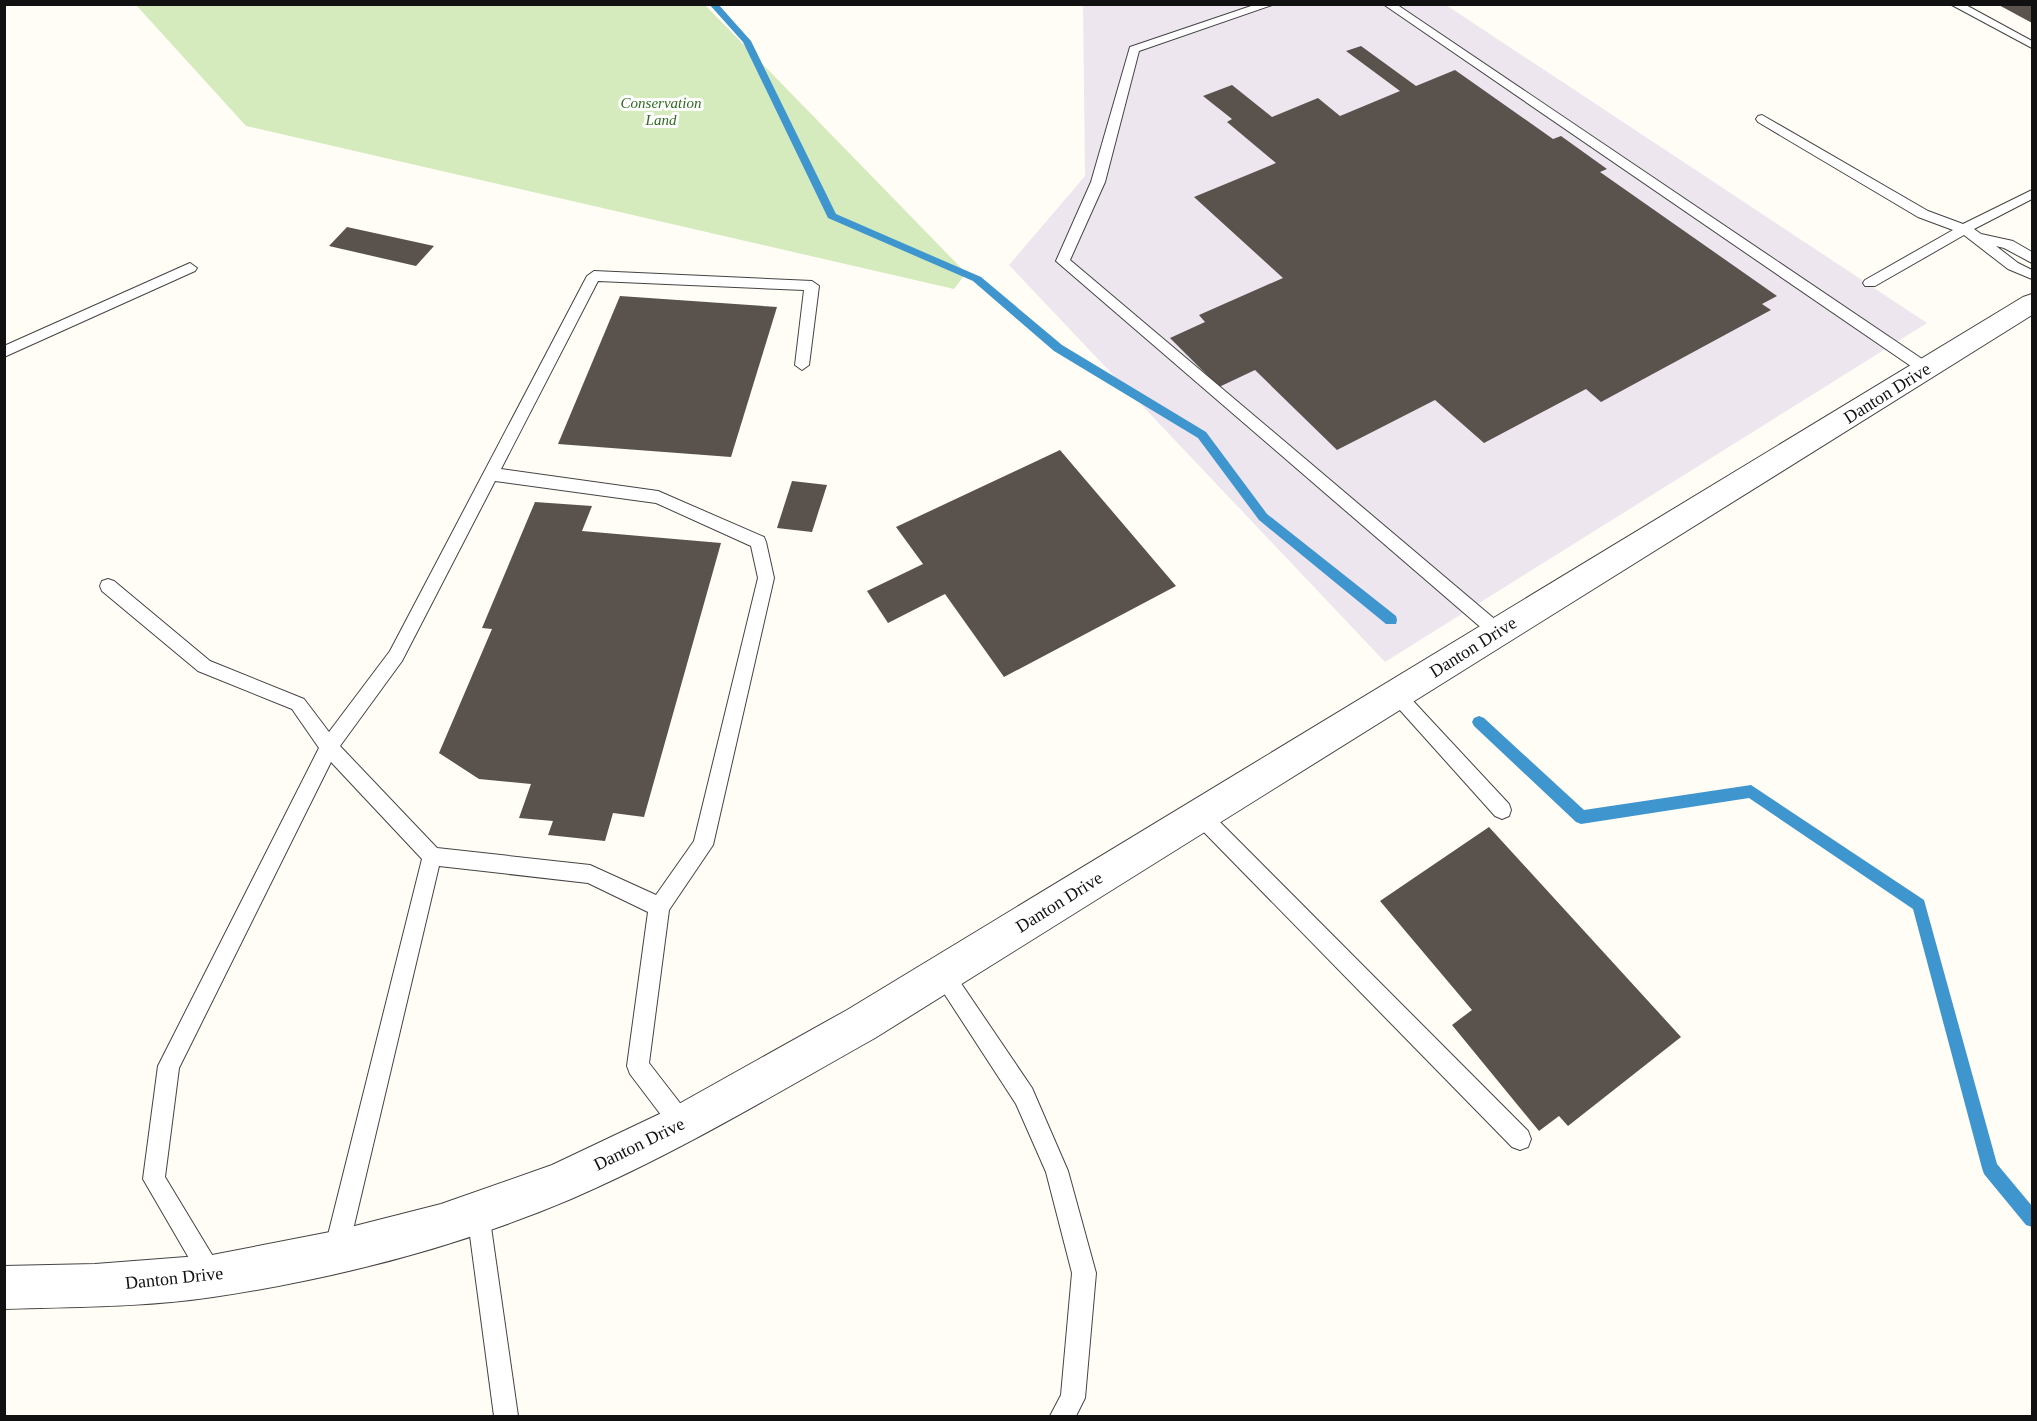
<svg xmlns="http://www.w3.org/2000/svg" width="2037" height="1421" font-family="Georgia,serif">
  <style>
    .industrial { fill: #eee6ef }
    .green { fill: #d5ebbd }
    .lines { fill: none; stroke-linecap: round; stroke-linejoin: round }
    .stream { fill: #3f96cf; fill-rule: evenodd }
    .building { fill: #5a524d }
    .service-casing { stroke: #444; stroke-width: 2 }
    .minor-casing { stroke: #444; stroke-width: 2 }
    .service { fill: #fff; fill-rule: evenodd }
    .minor { fill: #fff; fill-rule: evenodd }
    .labels { text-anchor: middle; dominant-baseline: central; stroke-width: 6; stroke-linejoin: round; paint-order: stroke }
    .far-park-label { font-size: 15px; font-style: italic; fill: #2f6b1f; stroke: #fff }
    .street-label { font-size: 18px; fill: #111; stroke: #fff }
  </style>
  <rect width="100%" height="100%" fill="#fffdf5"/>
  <path class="industrial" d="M1083 5H1446L1927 323 1385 662 1009 265 1085 176Z"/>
  <path class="green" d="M136 5H705L966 273 954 289 246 126Z"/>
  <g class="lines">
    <g class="stream">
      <path d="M709 4H718L751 41 836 214 981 277 1062 345 1206 432 1267 514 1396 616 1397 620 1396 624H1386L1259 520 1198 438 1054 351 973 281 828 218 743 42Z"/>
      <path d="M1479 716 1484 718 1584 810 1751 785 1924 900 1997 1164 2032 1206V1227L2026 1225 1984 1174 1982 1168 1913 909 1749 798 1581 824 1576 822 1474 726 1472 722 1474 718Z"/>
    </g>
  </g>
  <g class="building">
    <path d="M1997 4H2032V23Z"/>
    <path d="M1361 46 1416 86 1455 70 1553 139 1561 136 1607 169 1600 172 1777 296 1762 304 1771 310 1601 402 1586 389 1484 443 1435 400 1337 450 1255 370 1219 387 1170 338 1205 322 1199 315 1283 278 1194 197 1276 163 1227 122 1232 119 1203 96 1232 85 1272 117 1318 98 1340 116 1400 91 1346 51Z"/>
    <path d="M347 227 434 246 416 266 329 246Z"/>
    <path d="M620 296 777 307 731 457 558 444Z"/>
    <path d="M1060 450 1176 586 1004 677 945 594 888 623 867 591 923 564 896 527Z"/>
    <path d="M792 481 827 485 812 532 777 528Z"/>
    <path d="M535 502 592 506 582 531 721 543 644 817 613 813 605 841 548 835 553 821 519 818 531 784 479 779 439 753 492 629 482 628Z"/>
    <path d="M1489 827 1681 1037 1568 1126 1559 1116 1539 1131 1452 1025 1472 1010 1380 901Z"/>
  </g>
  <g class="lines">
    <g class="service-casing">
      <g id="service">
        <path d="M1257 4H1275L1139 51 1105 182 1070 260 1504 627 1507 632 1504 637 1498 639 1492 637 1056 261 1091 182 1130 47Z"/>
        <path d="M1383 4H1396L1931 365 1933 369 1931 373H1921Z"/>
        <path d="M1950 4H1964L2032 41V48Z"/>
        <path d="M1762 115 1928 211 1963 224 2032 190V199L1974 229 1981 234 2013 241 2032 252V263L2004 248 1996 246 2018 263 2032 270V279L2008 269 1964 235 1875 286H1865L1863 283 1865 280 1953 230 1918 217 1758 122 1756 119 1758 116Z"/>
        <path d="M190 263 197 268 195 271 4 357V346Z"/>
        <path d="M594 271 812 281 819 286 809 365 802 370 795 365 804 290 598 281 501 469 658 491 764 537 766 542 774 578 713 845 669 910 649 1063 690 1116 693 1124 690 1132 682 1135 674 1132 630 1074 627 1066 648 912 588 883 439 866 348 1251 344 1259 336 1263 328 1259 324 1251 422 859 331 762 179 1068 165 1177 220 1268 224 1276 220 1284 212 1288 204 1284 143 1179 158 1066 319 748 292 709 198 671 102 591 100 586 102 581 108 579 114 581 210 661 304 699 329 732 390 651 587 276ZM495 481 656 503 751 546 758 578 694 841 656 895 590 865 437 848 340 746 402 661Z"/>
        <path d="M1396 686 1402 689 1509 804 1511 810 1509 816 1502 819 1495 816 1390 699 1387 694 1390 689Z"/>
        <path d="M1200 806 1207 809 1528 1131 1531 1139 1528 1147 1520 1150 1512 1147 1193 821 1191 815 1193 809Z"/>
        <path d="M943 964 950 967 1032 1088 1068 1171 1096 1273 1085 1398 1076 1416H1050L1061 1395 1072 1273 1046 1172 1016 1104 936 981 933 974 936 967Z"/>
        <path d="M478 1202 486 1205 489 1213 518 1416H494L467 1213 470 1205Z"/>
      </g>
    </g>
    <g class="minor-casing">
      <path id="minor" d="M2032 294V315L875 1038C775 1094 676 1154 571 1199 458 1247 334 1279 213 1297 147 1307 72 1307 4 1309V1266L95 1264 212 1255 335 1231 441 1204 552 1165 668 1110 847 1010 2023 297Z"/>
    </g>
    <use href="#service" class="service"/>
    <use href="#minor" class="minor"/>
  </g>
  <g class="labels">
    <g class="far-park-label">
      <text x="661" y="103">Conservation<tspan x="661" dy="17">Land</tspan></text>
    </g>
    <g class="street-label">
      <text transform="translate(1887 393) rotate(-32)">Danton Drive</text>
      <text transform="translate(1473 647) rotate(-32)">Danton Drive</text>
      <text transform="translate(1059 902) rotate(-32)">Danton Drive</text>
      <text transform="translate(639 1144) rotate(-26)">Danton Drive</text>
      <text transform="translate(174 1278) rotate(-6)">Danton Drive</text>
    </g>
  </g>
  <rect width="2037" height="1421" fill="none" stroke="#111111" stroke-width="12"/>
</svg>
